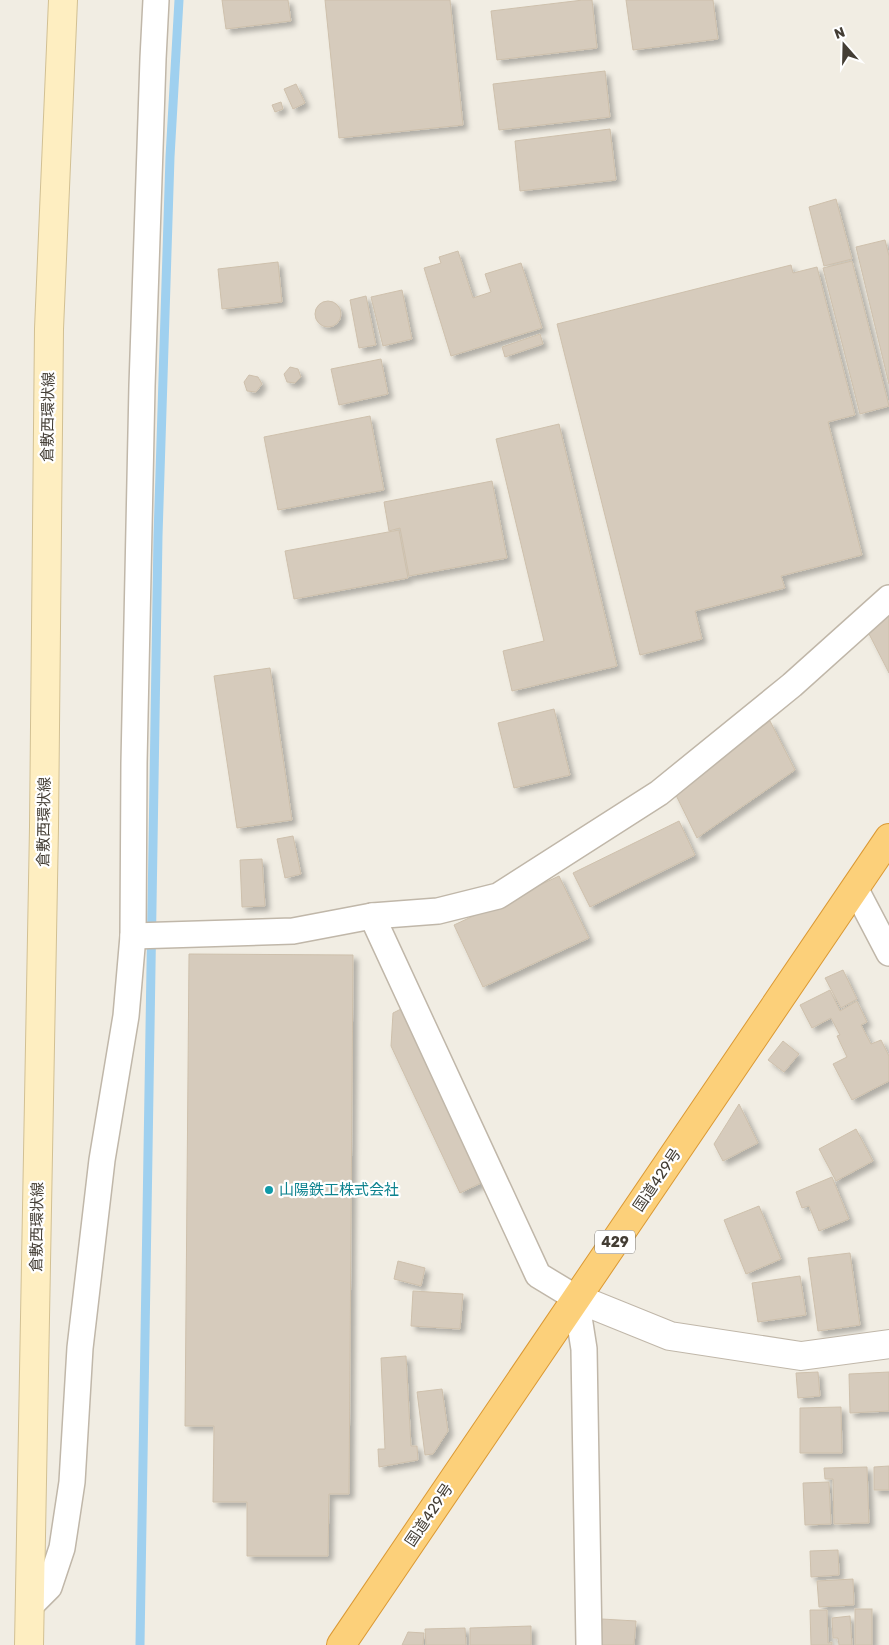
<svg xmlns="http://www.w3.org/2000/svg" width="889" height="1645" font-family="Rubik,'Noto Sans JP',sans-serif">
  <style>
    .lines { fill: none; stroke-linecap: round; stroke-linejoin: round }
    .stream { stroke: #9fd0ef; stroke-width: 9 }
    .building { fill: #d6cbbc; stroke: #cec0ac; filter: url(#shadow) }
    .minor-casing { stroke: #c0b7a9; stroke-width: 28 }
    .tertiary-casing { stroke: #c0b7a9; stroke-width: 30 }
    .secondary-casing { stroke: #d2c093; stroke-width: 30 }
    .trunk-casing { stroke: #db9934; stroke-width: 30 }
    .minor { stroke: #fff; stroke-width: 25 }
    .tertiary { stroke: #fff; stroke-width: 28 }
    .secondary { stroke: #feeec1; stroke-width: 28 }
    .trunk { stroke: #fcd07a; stroke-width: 28 }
    .culture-dot { fill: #0f9aa8; stroke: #fff; stroke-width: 2 }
    .labels { text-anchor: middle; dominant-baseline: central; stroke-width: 4.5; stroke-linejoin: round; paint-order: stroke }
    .shield { fill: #fff; stroke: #7b7771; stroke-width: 1 }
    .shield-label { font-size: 14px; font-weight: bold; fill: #433d34 }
    .street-label { font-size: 15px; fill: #433d34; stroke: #fff }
    .culture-label { font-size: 15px; fill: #0d838f; stroke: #fff; text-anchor: start }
  </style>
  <defs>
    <filter id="shadow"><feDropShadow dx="4.5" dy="4.5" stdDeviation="2.5" flood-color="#0004"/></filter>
  </defs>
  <rect width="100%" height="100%" fill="#f1ede3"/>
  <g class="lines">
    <path class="stream" d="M140 1645 158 536 170 157 179 0"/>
  </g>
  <g class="building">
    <path d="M222 0H288L291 21 226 29Z"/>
    <path d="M325 0H450L463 125 339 138Z"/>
    <path d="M583 0H592L597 48 497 60 491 11Z"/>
    <path d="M626 0H713L718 39 633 50Z"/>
    <path d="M605 71 610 117 499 130 493 84Z"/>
    <path d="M296 84 305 103 293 109 284 89Z"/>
    <path d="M281 102 283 109 275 112 272 105Z"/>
    <path d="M610 129 616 180 520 191 515 141Z"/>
    <path d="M836 199 852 259 824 266 809 207Z"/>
    <path d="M885 240 889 256V384L856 247Z"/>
    <path d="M458 251 473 298 491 292 485 274 521 263 542 328 451 356 424 268 441 263 439 257Z"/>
    <path d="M852 261 889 406 860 414 823 268Z"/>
    <path d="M278 262 282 302 222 309 218 269Z"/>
    <path d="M791 265 793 273 817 267 855 415 828 422 862 555 781 576 785 588 695 611 702 639 640 655 557 324Z"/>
    <path d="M402 290 412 339 383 346 371 297Z"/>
    <path d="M366 296 376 345 359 348 350 300Z"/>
    <circle cx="328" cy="314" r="13"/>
    <path d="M540 334 543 344 505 357 502 347Z"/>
    <path d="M381 359 388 394 339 405 331 369Z"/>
    <path d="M290 367 298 369 301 377 295 383 287 382 284 374Z"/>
    <path d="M249 375 258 377 262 384 256 392 247 391 244 382Z"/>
    <path d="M370 416 384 490 278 510 264 437Z"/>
    <path d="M559 424 617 666 512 691 503 651 544 641 496 439Z"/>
    <path d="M492 481 507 558 409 576 400 528 389 531 384 502Z"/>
    <path d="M399 530 408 578 294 599 285 551Z"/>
    <path d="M889 607V673L866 628Z"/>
    <path d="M270 668 292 820 237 828 214 676Z"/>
    <path d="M554 709 570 775 514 788 498 723Z"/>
    <path d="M770 721 795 770 697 838 673 789Z"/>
    <path d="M679 821 695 855 590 907 573 873Z"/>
    <path d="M293 836 301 874 285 878 277 839Z"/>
    <path d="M262 859 265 906 242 907 240 860Z"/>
    <path d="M559 876 589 938 483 987 454 925Z"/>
    <path d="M189 954 353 955 349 1494H329L328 1556H247V1502H213L214 1426H185Z"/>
    <path d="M843 970 857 999 841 1008 825 978Z"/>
    <path d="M830 990 840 1011 857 1001 867 1022 861 1025 871 1044 881 1040 889 1056V1081L852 1100 833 1064 847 1057 837 1036 840 1035 831 1018 812 1028 800 1005Z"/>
    <path d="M401 1009 483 1182 460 1193 391 1046 393 1013Z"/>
    <path d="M783 1041 799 1054 784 1072 768 1060Z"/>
    <path d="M739 1104 758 1143 723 1161 714 1144Z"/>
    <path d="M856 1129 873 1161 836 1181 819 1149Z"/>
    <path d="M832 1177 849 1219 819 1231 809 1206 802 1208 796 1192Z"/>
    <path d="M759 1206 781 1259 746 1274 724 1220Z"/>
    <path d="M850 1253 860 1325 818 1331 808 1258Z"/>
    <path d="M398 1261 425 1268 421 1286 394 1279Z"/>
    <path d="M800 1276 806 1315 758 1322 752 1283Z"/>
    <path d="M413 1291 463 1294 460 1329 411 1326Z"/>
    <path d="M406 1356 411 1446H417L418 1460 379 1467 378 1449H385L381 1358Z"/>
    <path d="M818 1372 820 1396 798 1398 796 1373Z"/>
    <path d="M889 1372V1411L850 1413 849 1374Z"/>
    <path d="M442 1389 448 1431 433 1454 425 1455 417 1392Z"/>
    <path d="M841 1407 842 1453H800V1408Z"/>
    <path d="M889 1466V1490H874V1467Z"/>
    <path d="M867 1467 869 1523 834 1524 833 1479H825L824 1468Z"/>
    <path d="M829 1482 831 1524 805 1525 803 1483Z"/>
    <path d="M838 1550 839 1575 811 1577 810 1551Z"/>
    <path d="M853 1579 854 1605 819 1607 817 1581Z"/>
    <rect x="855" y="1609" width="17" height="36"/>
    <path d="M810 1610H827L828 1643 832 1642V1645H811Z"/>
    <path d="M850 1616 852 1645H839L838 1638H833L832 1618Z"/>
    <path d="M602 1619 636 1621 634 1645H600Z"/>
    <path d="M531 1626V1645H470V1628Z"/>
    <path d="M465 1628 466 1645H426L425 1629Z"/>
    <path d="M408 1632 424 1633 423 1645H402Z"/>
  </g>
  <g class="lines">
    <g class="minor-casing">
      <g id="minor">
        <path d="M855 888 889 953"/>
        <path d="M372 916 538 1275 576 1298 584 1349 589 1645"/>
        <path d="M133 936 293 931 372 916 438 911 498 896 659 793 792 685 889 598"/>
        <path d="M31 1605 49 1587 62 1548 72 1482 80 1348 102 1160 126 1016 133 936 134 763 142 386 153 59 156 0"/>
      </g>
    </g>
    <g class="tertiary-casing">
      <path id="tertiary" d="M576 1298 670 1336 801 1356 889 1344"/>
    </g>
    <g class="secondary-casing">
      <path id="secondary" d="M29 1645 44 827 49 329 63 0"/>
    </g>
    <g class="trunk-casing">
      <path id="trunk" d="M341 1645 889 838"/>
    </g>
    <use href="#minor" class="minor"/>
    <use href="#tertiary" class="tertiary"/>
    <use href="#secondary" class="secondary"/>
    <use href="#trunk" class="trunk"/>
  </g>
  <circle class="culture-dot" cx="269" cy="1190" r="5"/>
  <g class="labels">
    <rect class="shield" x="595" y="1230.5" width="40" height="23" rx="4"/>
    <g class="shield-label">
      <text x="615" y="1242">429</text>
    </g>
    <g class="street-label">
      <text transform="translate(48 417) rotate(-89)">倉敷西環状線</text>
      <text transform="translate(44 822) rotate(-89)">倉敷西環状線</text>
      <text transform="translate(657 1180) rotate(-56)">国道429号</text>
      <text transform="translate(37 1227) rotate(-89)">倉敷西環状線</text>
      <text transform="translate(429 1515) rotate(-56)">国道429号</text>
    </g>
    <g class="culture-label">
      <text x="279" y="1190">山陽鉄工株式会社</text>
    </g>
  </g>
  <g transform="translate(844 45) rotate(340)" stroke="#ffffff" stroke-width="4" paint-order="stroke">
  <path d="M0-4L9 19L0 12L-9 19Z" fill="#433d34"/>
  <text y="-8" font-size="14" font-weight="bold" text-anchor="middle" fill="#433d34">N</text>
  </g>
</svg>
